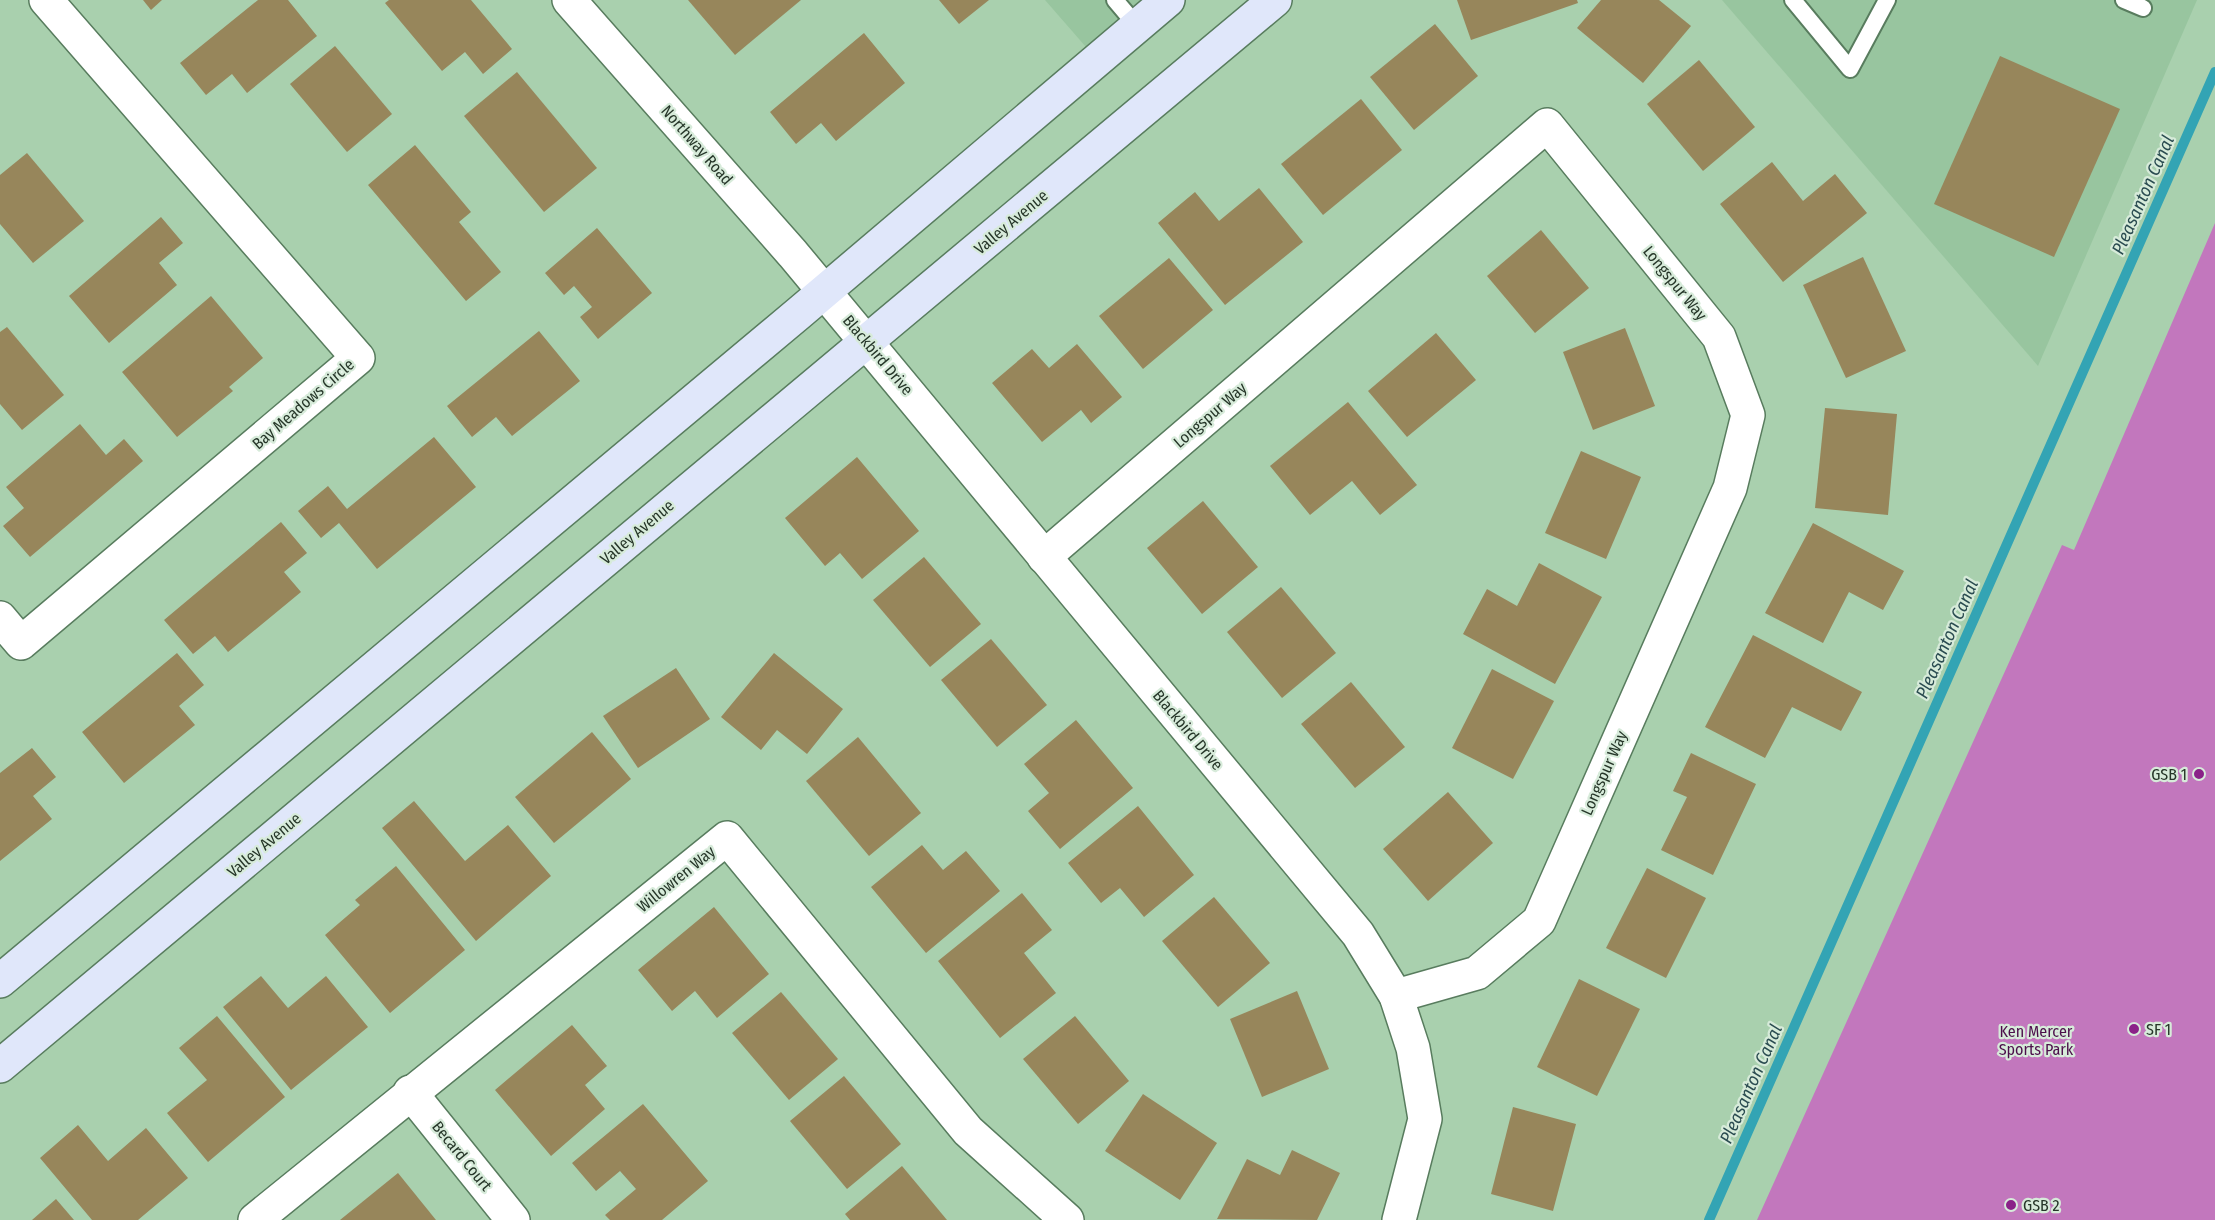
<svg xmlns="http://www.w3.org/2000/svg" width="2215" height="1220" font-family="'Fira Sans Condensed',sans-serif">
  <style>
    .built { fill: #98c59f }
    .green { fill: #c277bd }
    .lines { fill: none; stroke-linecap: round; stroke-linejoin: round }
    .stream { stroke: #33a4b4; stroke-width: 10 }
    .building { fill: #97865b }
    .service-casing { stroke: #587c5e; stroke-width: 20 }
    .minor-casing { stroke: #587c5e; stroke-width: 36 }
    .secondary-casing { stroke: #587c5e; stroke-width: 36 }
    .service { stroke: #fff; stroke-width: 16 }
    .minor { stroke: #fff; stroke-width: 33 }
    .secondary { stroke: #e0e7fa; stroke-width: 33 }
    .poi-dot { fill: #8a2288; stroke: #d7ebda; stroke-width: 2 }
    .labels { text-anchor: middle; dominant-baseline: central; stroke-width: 4.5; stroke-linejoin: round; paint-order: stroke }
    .street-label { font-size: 16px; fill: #263629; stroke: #d7ebda }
    .poi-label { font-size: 16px; fill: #263629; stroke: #d7ebda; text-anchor: start }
    .park-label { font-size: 16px; fill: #4c0f4b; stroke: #d7ebda }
    .water-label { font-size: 18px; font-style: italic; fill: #2b4c51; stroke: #d7ebda }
  </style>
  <rect width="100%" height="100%" fill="#a9d0ae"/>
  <g class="built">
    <path d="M1045 0H1143L1086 47Z"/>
    <path d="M1722 0H2197L2038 366Z"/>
  </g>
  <path class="green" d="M2215 223V1220H1757L2062 545 2074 550Z"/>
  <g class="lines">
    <path class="stream" d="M1709 1220 2215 72"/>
  </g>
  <g class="building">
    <path d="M143 0H162L151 10Z"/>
    <path d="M258 0H288L317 36 247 93 232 74 206 95 180 63Z"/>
    <path d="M389 0H471L512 49 483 74 465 52 442 71 385 3Z"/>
    <path d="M688 0H801L735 55Z"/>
    <path d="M939 0H989L959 24Z"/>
    <path d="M1457 0H1577L1578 3 1471 40Z"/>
    <path d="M1601 0H1659L1691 26 1643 83 1577 28Z"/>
    <path d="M1435 24 1478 76 1414 130 1370 77Z"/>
    <path d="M864 33 905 83 836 141 821 123 796 144 770 112Z"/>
    <path d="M335 46 392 114 347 152 290 84Z"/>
    <path d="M2000 56 2120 109 2054 257 1934 204Z"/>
    <path d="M1699 60 1755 127 1703 171 1647 104Z"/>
    <path d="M517 72 597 168 544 212 464 116Z"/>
    <path d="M1361 99 1402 150 1323 215 1281 164Z"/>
    <path d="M415 145 471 212 459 222 501 272 466 301 368 185Z"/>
    <path d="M27 153 84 221 33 263 0 224V175Z"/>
    <path d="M1772 162 1803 201 1835 174 1867 213 1783 282 1720 204Z"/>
    <path d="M1259 188 1303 242 1225 305 1158 223 1195 192 1219 221Z"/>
    <path d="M161 217 183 243 159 263 177 285 109 343 69 296Z"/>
    <path d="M597 228 652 293 598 339 580 317 592 307 574 286 564 295 545 273Z"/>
    <path d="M1541 230 1589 288 1535 333 1487 276Z"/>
    <path d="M1863 257 1906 351 1846 378 1803 285Z"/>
    <path d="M1169 258 1213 310 1143 369 1099 316Z"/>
    <path d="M211 296 263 358 229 387 233 391 177 437 122 372Z"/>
    <path d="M7 327 64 395 22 430 0 404V332Z"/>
    <path d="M1625 328 1655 406 1593 430 1563 352Z"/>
    <path d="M539 331 580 381 512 436 496 417 472 437 447 406Z"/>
    <path d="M1436 333 1476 380 1407 437 1368 391Z"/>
    <path d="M1077 344 1122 397 1091 423 1081 410 1042 442 992 383 1032 349 1049 368Z"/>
    <path d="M1348 402 1417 485 1380 515 1352 481 1310 515 1270 466Z"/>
    <path d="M1825 408 1897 414 1888 515 1815 508Z"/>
    <path d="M80 424 106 455 124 439 143 461 30 557 3 526 24 508 6 487Z"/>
    <path d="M434 437 476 487 377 569 339 523 321 538 298 511 328 486 347 509Z"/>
    <path d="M1581 451 1641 477 1606 559 1545 533Z"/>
    <path d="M857 457 919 531 862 579 840 553 825 566 785 518Z"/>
    <path d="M1203 501 1258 567 1202 614 1147 548Z"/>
    <path d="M281 522 307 553 284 572 301 592 228 652 215 636 193 654 164 620Z"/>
    <path d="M1813 523 1904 571 1883 610 1849 592 1823 643 1765 613Z"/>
    <path d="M924 557 981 624 930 667 873 600Z"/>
    <path d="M1539 563 1602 597 1555 684 1463 634 1487 589 1517 606Z"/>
    <path d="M1281 587 1336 653 1282 698 1227 632Z"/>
    <path d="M1753 635 1862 692 1841 731 1792 707 1765 758 1705 727Z"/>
    <path d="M991 639 1047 705 997 747 941 680Z"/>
    <path d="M177 653 204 685 179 706 195 725 124 783 82 732Z"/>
    <path d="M774 653 843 709 807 754 777 730 761 750 721 717Z"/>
    <path d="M676 668 710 719 638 768 603 716Z"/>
    <path d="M1492 669 1554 701 1513 779 1452 748Z"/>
    <path d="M1351 682 1405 747 1355 788 1301 724Z"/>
    <path d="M1076 720 1133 788 1060 849 1028 811 1049 793 1024 764Z"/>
    <path d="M592 732 631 779 554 843 515 797Z"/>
    <path d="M858 737 921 813 869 856 806 781Z"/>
    <path d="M32 748 56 777 33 796 52 819 0 861V773Z"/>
    <path d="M1691 753 1756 784 1713 875 1661 850 1687 797 1673 791Z"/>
    <path d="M1448 792 1493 843 1428 901 1383 849Z"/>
    <path d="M414 801 465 861 508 825 551 876 476 941 382 828Z"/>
    <path d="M1138 806 1194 875 1144 917 1120 888 1101 903 1068 863Z"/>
    <path d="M922 845 943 870 966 851 1000 891 926 953 871 887Z"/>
    <path d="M396 866 465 950 390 1013 325 935 360 905 355 900Z"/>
    <path d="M1647 868 1706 898 1666 978 1606 948Z"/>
    <path d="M1022 893 1052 930 1024 953 1056 993 1000 1038 938 961Z"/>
    <path d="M1214 897 1270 963 1218 1007 1162 941Z"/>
    <path d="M714 907 769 974 717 1018 695 991 672 1011 638 970Z"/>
    <path d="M261 976 288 1008 326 976 368 1027 291 1090 223 1007Z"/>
    <path d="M1579 979 1640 1009 1597 1096 1537 1067Z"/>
    <path d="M1297 991 1329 1069 1262 1097 1230 1019Z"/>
    <path d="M781 992 838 1059 789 1100 732 1033Z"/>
    <path d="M217 1016 285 1097 208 1162 167 1113 207 1080 179 1048Z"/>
    <path d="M1075 1016 1129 1081 1078 1124 1023 1059Z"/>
    <path d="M572 1025 607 1066 585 1085 605 1109 551 1156 495 1090Z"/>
    <path d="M844 1076 901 1144 847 1189 790 1121Z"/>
    <path d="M1143 1094 1217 1143 1180 1200 1105 1151Z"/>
    <path d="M643 1104 708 1181 662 1220H610L605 1215 636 1189 620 1171 596 1191 572 1163Z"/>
    <path d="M1513 1107 1576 1124 1553 1211 1491 1194Z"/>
    <path d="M78 1125 108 1161 146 1128 188 1178 138 1220H92L40 1158Z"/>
    <path d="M1292 1150 1340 1173 1317 1220 1217 1219 1247 1159 1280 1175Z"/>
    <path d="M902 1166 947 1220H850L845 1214Z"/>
    <path d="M398 1173 436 1220H340Z"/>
    <path d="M56 1199 74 1220H32Z"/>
  </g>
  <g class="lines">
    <g class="service-casing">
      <g id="service">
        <path d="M1115 0 1137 26"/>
        <path d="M1793 0 1850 69 1887 0"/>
        <path d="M2124 0 2143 8"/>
      </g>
    </g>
    <g class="minor-casing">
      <g id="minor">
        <path d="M569 0 793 254 1358 934 1396 996 1413 1048 1425 1119 1399 1220"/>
        <path d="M1044 557 1547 125 1719 337 1748 415 1730 488 1539 921 1477 973 1396 996"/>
        <path d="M0 618 21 643 358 358 46 0"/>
        <path d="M410 1092 513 1220"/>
        <path d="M255 1220 727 838 968 1131 1067 1220"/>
      </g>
    </g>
    <g class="secondary-casing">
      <g id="secondary">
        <path d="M0 981 799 313 1168 0"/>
        <path d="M0 1066 1275 0"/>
      </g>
    </g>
    <use href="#service" class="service"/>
    <use href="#minor" class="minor"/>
    <use href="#secondary" class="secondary"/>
  </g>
  <g class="poi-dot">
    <circle cx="2199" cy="774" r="6"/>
    <circle cx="2134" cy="1029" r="6"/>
    <circle cx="2011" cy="1205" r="6"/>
  </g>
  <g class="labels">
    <g class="street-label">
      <text transform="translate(697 145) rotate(49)">Northway Road</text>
      <text transform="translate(1011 222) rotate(-40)">Valley Avenue</text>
      <text transform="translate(1675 283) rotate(51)">Longspur Way</text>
      <text transform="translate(878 355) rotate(50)">Blackbird Drive</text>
      <text transform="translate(303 404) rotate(-41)">Bay Meadows Circle</text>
      <text transform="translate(1210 415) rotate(-41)">Longspur Way</text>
      <text transform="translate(637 532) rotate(-40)">Valley Avenue</text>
      <text transform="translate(1188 730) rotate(50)">Blackbird Drive</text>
      <text transform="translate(1604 773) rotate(-66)">Longspur Way</text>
      <text transform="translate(264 845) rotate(-40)">Valley Avenue</text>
      <text transform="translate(676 879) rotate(-39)">Willowren Way</text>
      <text transform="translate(462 1156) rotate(51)">Becard Court</text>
    </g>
    <g class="poi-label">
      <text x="2187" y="774" text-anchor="end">GSB 1</text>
      <text x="2146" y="1029">SF 1</text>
      <text x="2023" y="1205">GSB 2</text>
    </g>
    <g class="park-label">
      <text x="2036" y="1031">Ken Mercer<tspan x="2036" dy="18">Sports Park</tspan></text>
    </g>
    <g class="water-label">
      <text transform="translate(2143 195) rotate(-66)">Pleasanton Canal</text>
      <text transform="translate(1947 639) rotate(-66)">Pleasanton Canal</text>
      <text transform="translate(1751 1084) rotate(-66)">Pleasanton Canal</text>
    </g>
  </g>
</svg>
